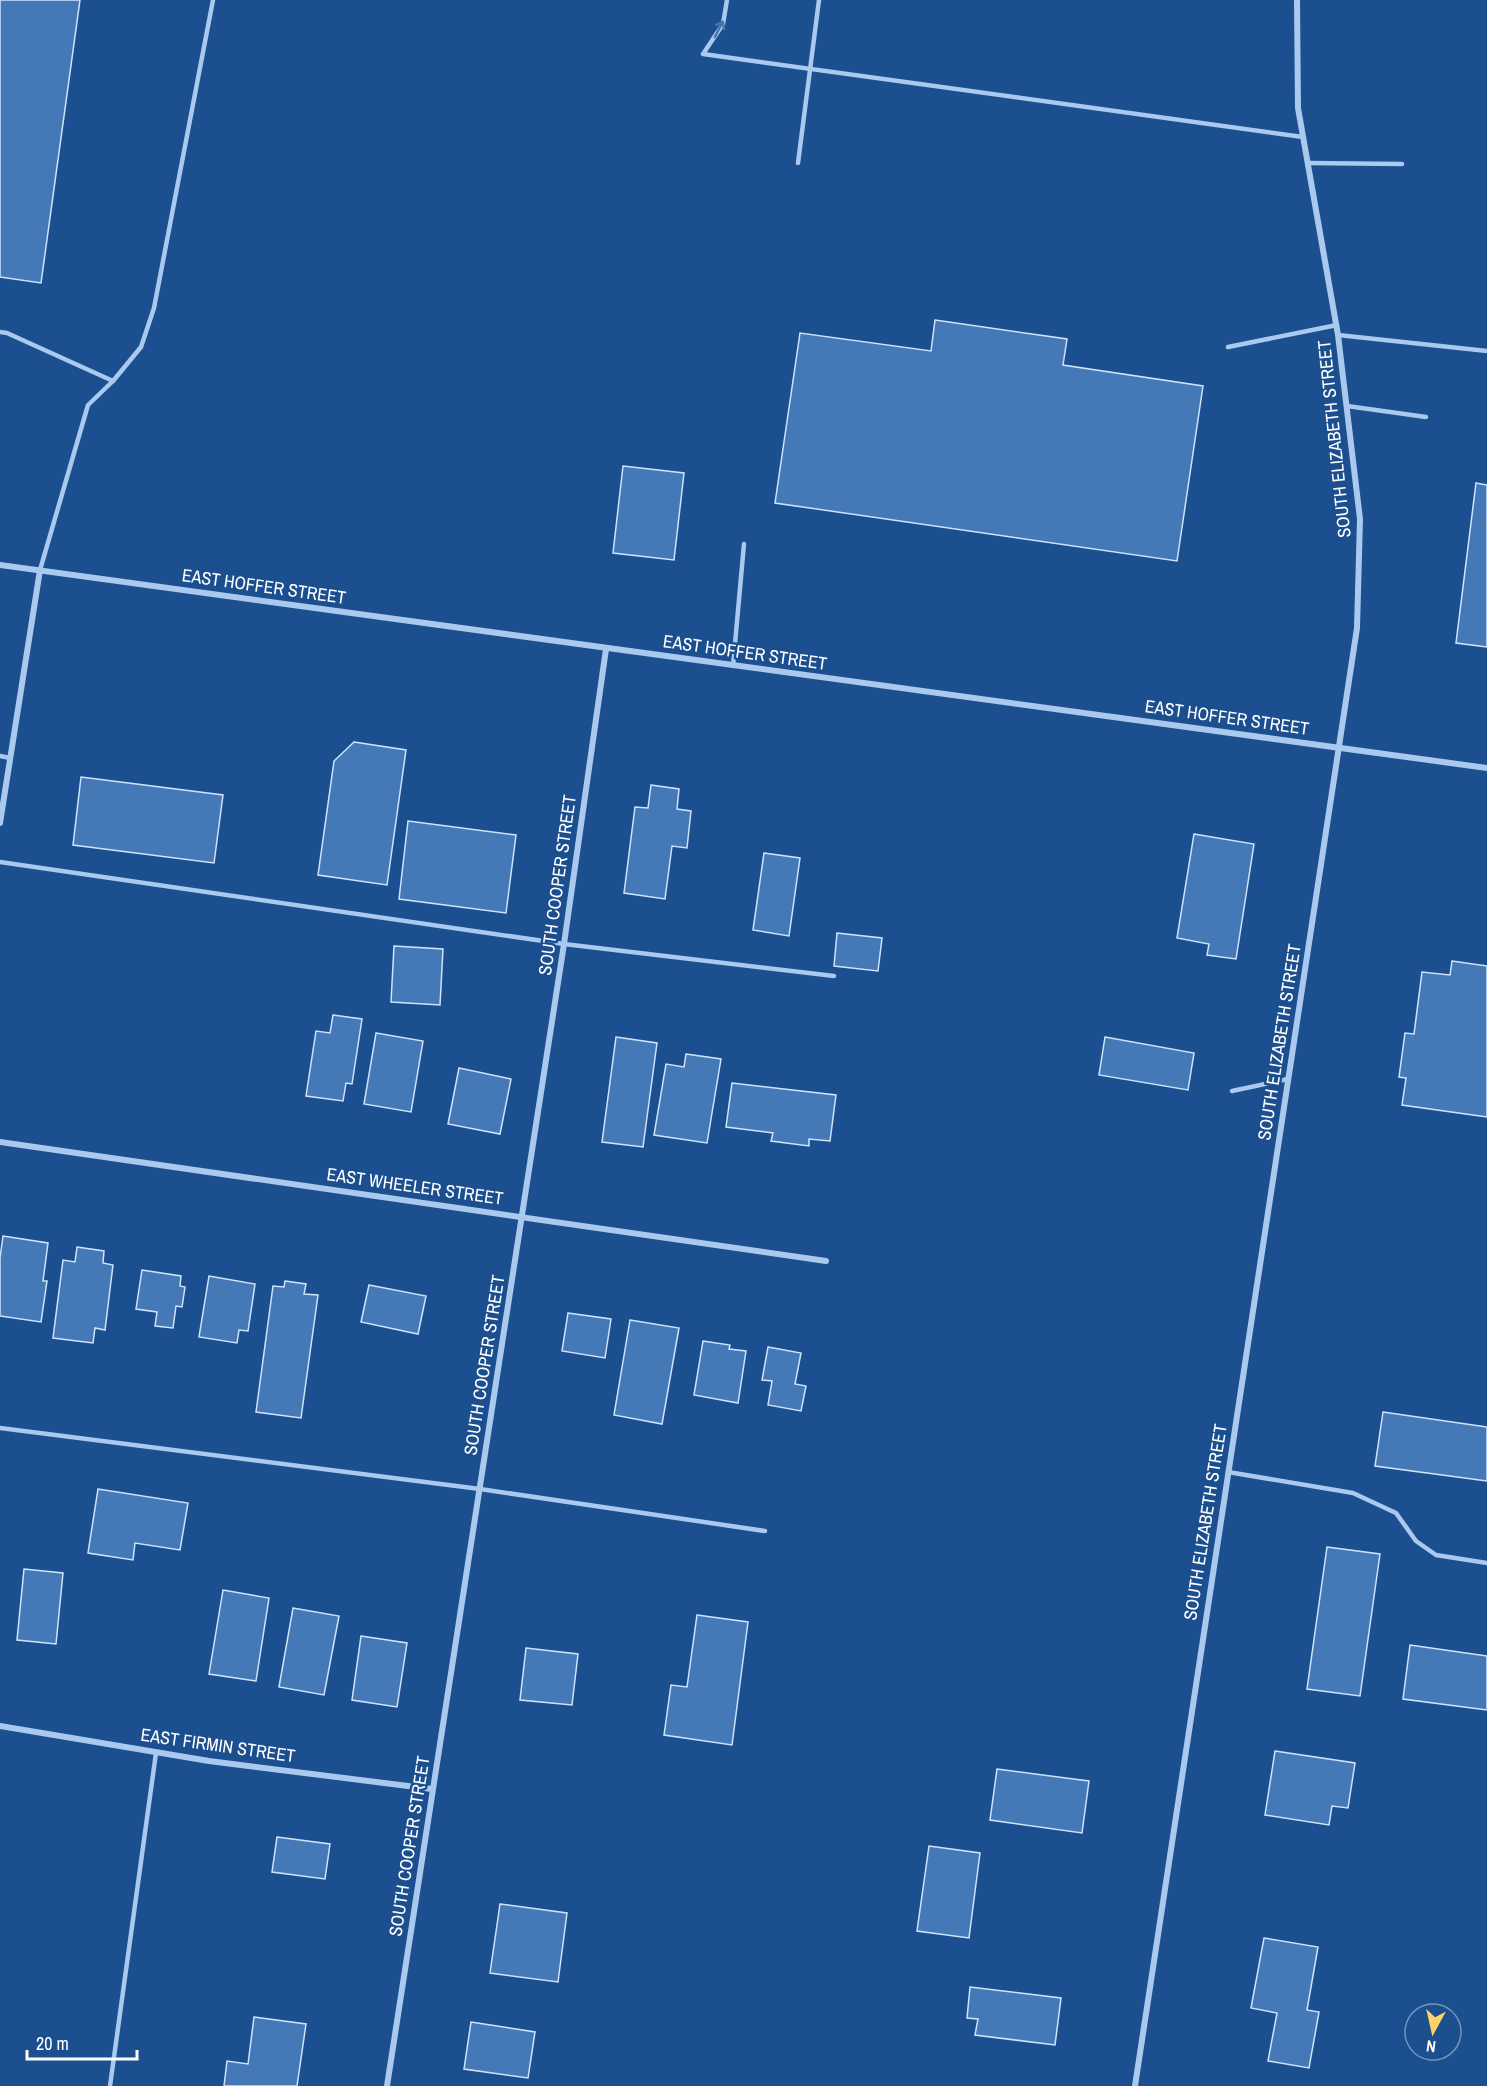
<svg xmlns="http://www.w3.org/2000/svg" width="1487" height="2086" font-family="'Archivo Narrow',sans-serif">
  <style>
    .building { fill: #4478b7; stroke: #cfe3fa; stroke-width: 1.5 }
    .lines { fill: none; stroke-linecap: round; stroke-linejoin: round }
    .service { stroke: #a9c9ee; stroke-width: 4.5 }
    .minor { stroke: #a9c9ee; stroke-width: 6 }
    .oneway { stroke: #4674ac }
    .labels { text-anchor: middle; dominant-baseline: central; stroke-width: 5; stroke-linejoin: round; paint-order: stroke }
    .street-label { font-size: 18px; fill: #fff; stroke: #1b4f8f }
  </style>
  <rect width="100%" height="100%" fill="#1b4f8f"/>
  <g class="building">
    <path d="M0 0H80L41 283 0 277Z"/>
    <path d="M935 320 1067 339 1063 365 1203 386 1177 561 775 503 800 333 931 351Z"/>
    <path d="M623 466 684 473 674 560 613 553Z"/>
    <path d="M1476 483 1487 485V647L1456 643Z"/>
    <path d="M354 742 406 750 387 885 318 875 334 761Z"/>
    <path d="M81 777 223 795 214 863 73 845Z"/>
    <path d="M651 785 679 789 677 809 691 811 687 848 672 846 665 899 624 893 635 807 648 808Z"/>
    <path d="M408 821 516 835 506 913 399 899Z"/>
    <path d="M1194 834 1254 844 1236 959 1207 955 1209 944 1177 938Z"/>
    <path d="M764 853 800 858 789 936 753 930Z"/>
    <path d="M837 933 882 938 878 971 834 966Z"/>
    <path d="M394 946 443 949 440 1005 391 1002Z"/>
    <path d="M1452 961 1487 966V1117L1402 1105 1406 1078 1399 1077 1405 1033 1414 1034 1422 972 1450 975Z"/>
    <path d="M333 1015 362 1019 352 1084 346 1083 343 1101 306 1096 316 1031 330 1033Z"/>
    <path d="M376 1033 423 1041 411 1112 364 1104Z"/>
    <path d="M616 1037 657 1043 643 1147 602 1142Z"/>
    <path d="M1105 1037 1194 1053 1188 1090 1099 1075Z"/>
    <path d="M686 1054 721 1059 707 1143 654 1135 666 1064 684 1067Z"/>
    <path d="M459 1068 511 1079 500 1134 448 1124Z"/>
    <path d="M732 1083 836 1095 830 1141 809 1139V1146L771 1141 773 1133 726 1127Z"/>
    <path d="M3 1236 48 1243 43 1281H47L41 1322 0 1316V1258Z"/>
    <path d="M77 1247 104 1251 103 1263 113 1265 105 1330 95 1328 93 1343 53 1338 63 1260 75 1262Z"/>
    <path d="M142 1270 181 1276 180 1286 185 1287 182 1307 176 1306 173 1328 155 1326 157 1312 136 1309Z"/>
    <path d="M209 1276 255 1284 248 1331 239 1330 237 1343 199 1337Z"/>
    <path d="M285 1281 306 1284 304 1294 318 1295 301 1418 256 1412 273 1286 284 1287Z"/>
    <path d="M369 1285 426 1296 418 1334 361 1322Z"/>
    <path d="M568 1313 611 1319 605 1358 562 1351Z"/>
    <path d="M630 1320 679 1328 662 1424 614 1415Z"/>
    <path d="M703 1341 730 1345 729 1349 746 1351 738 1403 694 1395Z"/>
    <path d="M768 1347 801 1353 795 1384 806 1386 801 1411 768 1405 772 1381 762 1380Z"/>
    <path d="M1383 1412 1487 1427V1481L1375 1466Z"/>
    <path d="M98 1489 188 1503 180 1550 135 1543 133 1560 88 1553Z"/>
    <path d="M1327 1547 1380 1554 1360 1696 1307 1689Z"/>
    <path d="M24 1569 63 1573 56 1644 17 1640Z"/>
    <path d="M223 1590 269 1598 256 1681 209 1674Z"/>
    <path d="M293 1608 339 1616 324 1695 279 1687Z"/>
    <path d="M697 1615 748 1622 732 1745 664 1735 671 1685 687 1687Z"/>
    <path d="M361 1636 407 1643 397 1707 352 1700Z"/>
    <path d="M1410 1645 1487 1656V1710L1403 1699Z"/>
    <path d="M526 1648 578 1654 572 1705 520 1700Z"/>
    <path d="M1275 1751 1355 1763 1348 1808 1332 1806 1329 1825 1265 1815Z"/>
    <path d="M997 1769 1089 1781 1082 1833 990 1820Z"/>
    <path d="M277 1837 330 1844 325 1879 272 1872Z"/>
    <path d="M929 1846 980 1853 969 1938 917 1931Z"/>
    <path d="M500 1904 567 1913 558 1982 490 1973Z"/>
    <path d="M1264 1938 1318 1947 1307 2010 1319 2012 1309 2068 1268 2061 1277 2013 1251 2008Z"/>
    <path d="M970 1987 1061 1998 1055 2045 975 2035 978 2019 967 2018Z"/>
    <path d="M254 2017 306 2024 297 2086H224L227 2061 248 2064Z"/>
    <path d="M471 2022 535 2032 528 2078 464 2069Z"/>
  </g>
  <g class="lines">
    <g class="service">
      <path d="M727 0 723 24 703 54 1303 137"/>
      <path d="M798 163 819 0"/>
      <path d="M1308 163 1402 164"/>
      <path d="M0 332 7 333 113 381"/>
      <path d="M1338 335 1487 351"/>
      <path d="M1228 347 1337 325"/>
      <path d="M1347 406 1426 417"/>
      <path d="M40 570 88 405 113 381 141 347 154 308 213 0"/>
      <path d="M733 666 744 544"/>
      <path d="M0 756 10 758"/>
      <path d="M0 862 564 944 834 976"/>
      <path d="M1232 1091 1288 1079"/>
      <path d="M0 1428 480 1489 765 1531"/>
      <path d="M1228 1472 1353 1493 1396 1513 1416 1541 1436 1555 1487 1563"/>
      <path d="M110 2086 156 1753"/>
    </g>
    <g class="minor">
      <path d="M0 565 1487 768"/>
      <path d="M0 823 40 570"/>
      <path d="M0 1142 826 1261"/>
      <path d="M0 1726 209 1761 432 1789"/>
      <path d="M387 2086 564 944 606 649"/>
      <path d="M1135 2086 1357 628 1360 519 1338 335 1298 108 1297 0"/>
    </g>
  </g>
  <defs><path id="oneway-shaft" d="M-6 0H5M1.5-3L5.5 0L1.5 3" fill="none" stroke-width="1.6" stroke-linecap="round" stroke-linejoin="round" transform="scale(1.5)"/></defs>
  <use class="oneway" href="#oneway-shaft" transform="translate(719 29) rotate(-62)"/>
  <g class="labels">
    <g class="street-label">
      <text transform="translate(1334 439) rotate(-96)">SOUTH ELIZABETH STREET</text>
      <text transform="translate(264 586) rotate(8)">EAST HOFFER STREET</text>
      <text transform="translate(745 652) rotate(8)">EAST HOFFER STREET</text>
      <text transform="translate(1227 717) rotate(8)">EAST HOFFER STREET</text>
      <text transform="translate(557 885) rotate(-82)">SOUTH COOPER STREET</text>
      <text transform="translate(1279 1042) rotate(-81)">SOUTH ELIZABETH STREET</text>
      <text transform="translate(415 1186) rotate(8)">EAST WHEELER STREET</text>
      <text transform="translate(484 1365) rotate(-81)">SOUTH COOPER STREET</text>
      <text transform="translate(1205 1522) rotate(-81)">SOUTH ELIZABETH STREET</text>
      <text transform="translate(218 1745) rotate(8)">EAST FIRMIN STREET</text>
      <text transform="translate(409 1846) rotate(-81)">SOUTH COOPER STREET</text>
    </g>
  </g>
  <g transform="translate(1433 2032) rotate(188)"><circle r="28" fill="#1b4f8f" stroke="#7695bc" stroke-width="1.5"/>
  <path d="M0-4.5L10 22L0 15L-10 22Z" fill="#ffd166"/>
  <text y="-9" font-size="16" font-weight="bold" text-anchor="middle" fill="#ffffff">N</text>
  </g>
  <path d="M27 2050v9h110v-9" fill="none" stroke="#ffffff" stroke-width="3"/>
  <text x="36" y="2050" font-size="18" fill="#ffffff" stroke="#1b4f8f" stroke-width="4.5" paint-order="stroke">20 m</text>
</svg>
